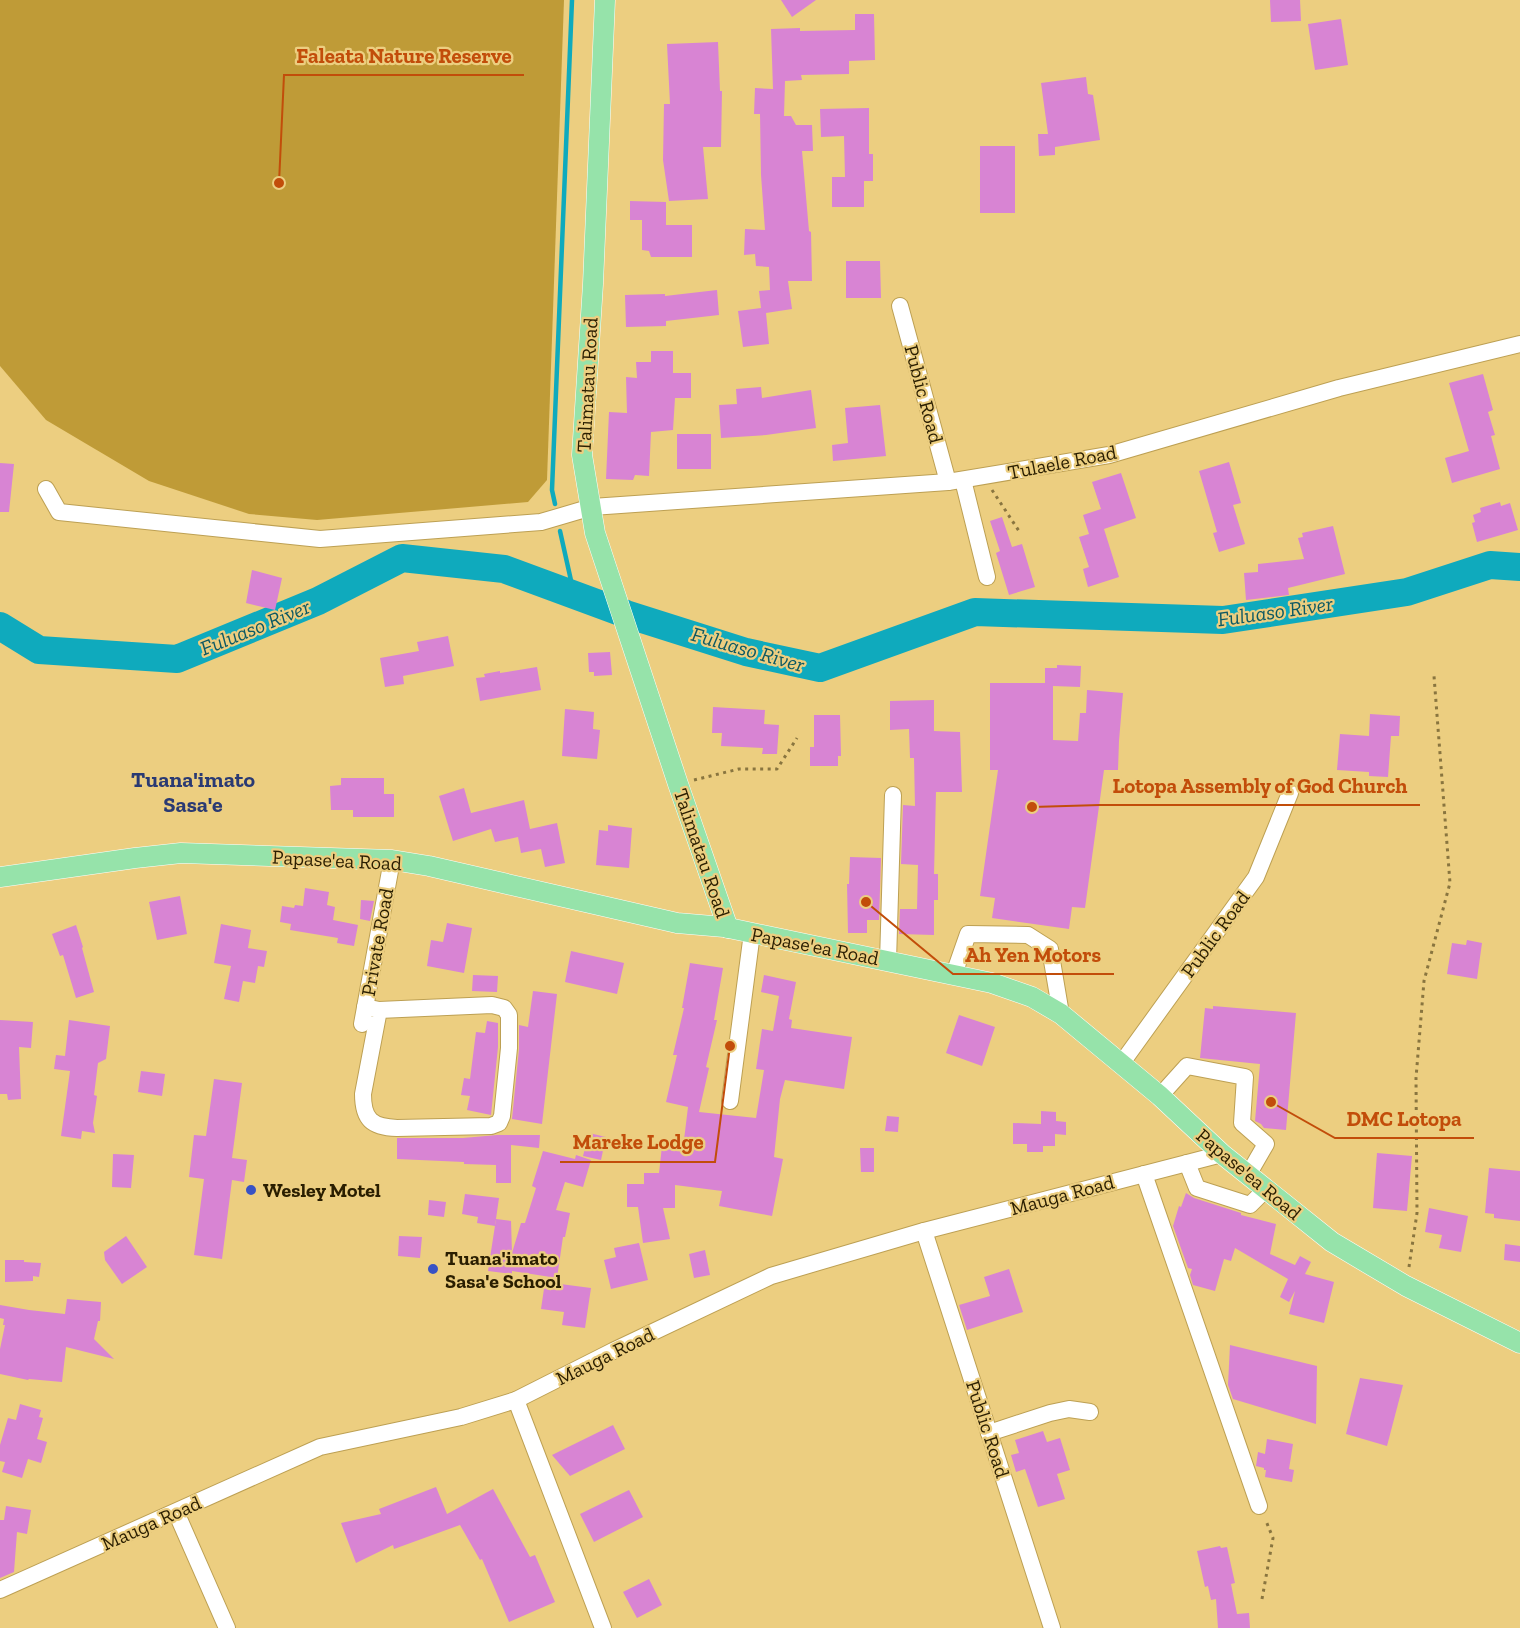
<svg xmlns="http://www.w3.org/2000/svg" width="1520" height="1628" font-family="'Zilla Slab',serif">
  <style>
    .green { fill: #bf9b37 }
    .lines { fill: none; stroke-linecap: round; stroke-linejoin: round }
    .stream { stroke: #0faabd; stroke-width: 4.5 }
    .river { stroke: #0faabd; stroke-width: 28 }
    .building { fill: #d884d3 }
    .minor-casing { stroke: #bda053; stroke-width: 18 }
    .major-casing { stroke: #fff; stroke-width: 21 }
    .path { stroke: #89753f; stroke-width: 3; stroke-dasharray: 3 4.5; stroke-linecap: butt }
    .minor { stroke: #fff; stroke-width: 16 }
    .major { stroke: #96e3aa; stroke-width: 20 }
    .poi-dot { fill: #3852c4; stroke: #ecce80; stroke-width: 2 }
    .labels { text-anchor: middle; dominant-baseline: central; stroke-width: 4.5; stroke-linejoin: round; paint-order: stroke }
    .street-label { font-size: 20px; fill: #2a1e00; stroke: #ecce80 }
    .poi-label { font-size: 20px; font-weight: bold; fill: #2a1e00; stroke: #ecce80; text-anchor: start }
    .water-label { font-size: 21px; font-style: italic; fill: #0d5963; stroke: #ecce80 }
    .quarter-label { font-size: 22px; font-weight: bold; fill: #2a3a73; stroke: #ecce80 }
    .leader { fill: none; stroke: #c24d0a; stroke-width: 2 }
    .callout-dot { fill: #c24d0a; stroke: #ecce80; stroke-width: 2 }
    .callout-label { font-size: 21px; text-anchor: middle; font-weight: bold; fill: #c24d0a; stroke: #ecce80; stroke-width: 4.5; stroke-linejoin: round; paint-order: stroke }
  </style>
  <rect width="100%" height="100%" fill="#ecce80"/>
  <path class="green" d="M0 0H564L547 480 528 502 317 520 249 514 149 481 46 420 0 366Z"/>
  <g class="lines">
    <g class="stream">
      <path d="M555 504 552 490 572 0"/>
      <path d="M560 531 574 594"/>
    </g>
    <path class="river" d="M0 626 39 650 177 659 318 601 402 558 504 569 626 614 746 652 820 668 975 612 1223 620 1407 592 1490 565 1520 567"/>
  </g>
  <g class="building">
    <path d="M781 0H816L792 17Z"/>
    <path d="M1270 0H1300L1301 21 1271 22Z"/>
    <path d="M855 14H874L875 60 849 61V74L801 75 802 80 785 81 784 116H791L796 125H812L813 151H802L809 231 811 232 812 281H788L792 309 766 313 769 344 743 347 738 311 761 308 759 291 770 290 769 267 756 266 755 254 744 255 745 229 765 230 761 175 760 114H754L755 88 773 89 771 29 800 28V31L855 30Z"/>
    <path d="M1341 19 1348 65 1315 70 1308 24Z"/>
    <path d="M718 42 720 91H722L721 147H703L708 199 669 201 663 160 664 104H670L667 44Z"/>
    <path d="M1086 77 1088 94 1093 95 1100 140 1055 147V155L1039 156 1038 134H1048L1041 83Z"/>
    <path d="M869 108V154H873V181H864V207H832V177H845L844 136 821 137 820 109Z"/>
    <rect x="980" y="146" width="35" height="67"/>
    <path d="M630 201 666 202V225H692V257H651L649 251 642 250V220H630Z"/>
    <path d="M846 261H880L881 298H846Z"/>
    <path d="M717 290 719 315 666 321V326L626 327 625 295 665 294V296Z"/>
    <path d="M651 351H673V373H691V398H675L673 430 651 432 649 476 635 475 633 480 606 479 609 412 627 413 626 377 637 378 636 362H651Z"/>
    <path d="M1483 374 1493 410 1488 412 1495 435 1491 436 1500 469 1452 483 1445 458 1469 451 1449 383Z"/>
    <path d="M761 387 762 398 811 390 816 428 766 435 721 438 719 405 737 404 736 389Z"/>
    <path d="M880 405 886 456 833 461 832 445 848 443 845 408Z"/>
    <rect x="677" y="434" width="34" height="35"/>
    <path d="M1229 462 1241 503 1233 505 1245 544 1219 552 1213 533 1217 532 1199 471Z"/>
    <path d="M0 463 14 464 9 512H0Z"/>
    <path d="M1121 473 1136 518 1104 529 1119 577 1088 587 1083 569 1089 567 1079 537 1089 534 1083 515 1101 509 1092 482Z"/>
    <path d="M1500 502 1501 506 1510 503 1518 530 1477 542 1472 523 1475 522 1473 515 1481 512 1480 508Z"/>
    <path d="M1002 517 1012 547 1022 544 1035 587 1009 595 996 553 1000 551 990 521Z"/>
    <path d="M1333 526 1345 574 1288 588 1289 595 1246 600 1244 573 1258 572V564L1304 559 1298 538 1303 537 1302 533Z"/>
    <path d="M252 570 282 578 275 610 246 603Z"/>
    <path d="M448 636 454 666 403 676 404 684 385 687 380 658 419 651 417 642Z"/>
    <path d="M610 652 612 675 594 676V672H589L588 653Z"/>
    <path d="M1057 665 1081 666 1080 687 1053 686V740L1078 741 1080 713H1086L1087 690 1123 693 1119 741 1118 770H1104L1085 908 1072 907 1069 929 992 918 995 898 980 896 998 770H990V683H1045V668H1057Z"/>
    <path d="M537 667 541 690 480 701 476 678 485 677 484 674 500 671V673Z"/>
    <path d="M934 700V731L960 732 962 792H936L934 874H938V900H934V935L899 934 900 909H917L918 865 901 864 903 805 915 806 914 758H910L909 729 890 730V701Z"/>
    <path d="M713 707 765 710 764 724 779 725 777 754H762L763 748 721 746 722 733H712Z"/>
    <path d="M565 709 594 712 593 729 600 730 597 759 562 756Z"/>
    <path d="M1370 714 1400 716 1399 736H1391L1388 777 1369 776V772L1337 770 1340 734 1369 736Z"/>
    <path d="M814 715H840L841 756H838V766H810V747H814Z"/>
    <path d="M341 778H384V794H394V817H353V810H331L330 786 341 785Z"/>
    <path d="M464 788 471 813 524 800 530 829 557 823 565 863 545 867 541 849 521 853 518 837 495 842 491 829 453 841 439 796Z"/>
    <path d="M608 825 632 828 629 868 596 865 599 830 608 831Z"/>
    <path d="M850 857 881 858 879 920H867V933H848L847 884H849Z"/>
    <path d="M305 888 329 892 327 905 335 907 333 920 358 925 354 946 337 943 338 938 290 930 291 924 280 922 282 906 294 908 295 905 303 906Z"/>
    <path d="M180 896 187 934 157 940 149 902Z"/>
    <path d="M361 900 374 901 370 921 360 919Z"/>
    <path d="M447 923 472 928 464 973 427 966 431 940 443 942Z"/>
    <path d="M221 924 251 930 248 948 267 951 264 967 258 966 255 983 243 981 239 1002 224 999 231 966 214 963Z"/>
    <path d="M76 925 83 947 82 948 94 992 76 998 63 955 60 956 52 934Z"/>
    <path d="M1467 940 1482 943 1477 979 1447 974 1452 943 1466 945Z"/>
    <path d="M571 951 624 963 617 994 565 982Z"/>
    <path d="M690 963 723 968 714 1020H717L706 1067 709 1068 699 1112 756 1118 764 1070 756 1069 762 1029 773 1031 779 996 761 992 764 975 796 982 789 1019 792 1020 791 1028 852 1037 844 1089 785 1080 780 1099 774 1157 783 1159 772 1216 719 1206 722 1191 675 1185V1208H663L670 1239 643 1243 638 1207H627V1184H644V1173H659L662 1146 683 1148 688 1107 666 1102 677 1055H673L684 1008H682Z"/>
    <path d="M473 975 498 976 497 992 472 991Z"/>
    <path d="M533 991 557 994 542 1124 512 1119 519 1049V1025L528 1027Z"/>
    <path d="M1213 1006 1296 1013 1286 1130 1264 1128 1261 1124 1255 1121 1260 1064 1200 1058 1205 1008 1213 1009Z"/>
    <path d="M959 1015 995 1027 982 1066 946 1053Z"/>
    <path d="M0 1020 33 1022 31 1048 19 1047 21 1099 8 1100 7 1094H0Z"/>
    <path d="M69 1020 110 1026 106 1059 98 1063 94 1095 97 1096 93 1123 95 1133 82 1131 81 1139 61 1136 70 1071 54 1069 56 1055 65 1056Z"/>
    <path d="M487 1021 498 1023V1047L491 1115 467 1110 470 1096 461 1095 464 1078 470 1079 476 1032 485 1033Z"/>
    <path d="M141 1071 165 1074 162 1096 138 1092Z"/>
    <path d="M214 1079 242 1083 232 1158 247 1160 244 1182 232 1180 222 1259 194 1255 204 1179 189 1177 194 1135 206 1136Z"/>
    <path d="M1041 1111 1056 1112V1121L1066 1122V1135L1055 1134V1146H1043V1152H1027V1144H1013V1123L1041 1124Z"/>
    <path d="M887 1116 899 1117 898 1132 885 1131Z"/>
    <path d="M589 1133 606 1137 601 1160 583 1156Z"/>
    <path d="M497 1135H540L539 1148 511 1145V1183H496V1165L464 1164V1162L397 1159V1138H463Z"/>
    <path d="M860 1148H874V1172H861Z"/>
    <path d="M543 1151 575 1159 576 1155 591 1160 583 1187 565 1182 556 1210 570 1213 565 1237H563L557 1278 512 1271V1274L488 1271 496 1219 511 1221 512 1253 521 1223H525L536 1188 532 1186Z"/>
    <path d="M1377 1153 1412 1156 1407 1211 1373 1208Z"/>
    <path d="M113 1154 134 1155 131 1188 112 1187Z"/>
    <path d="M1489 1168 1520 1171V1221L1494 1218V1214L1485 1213Z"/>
    <path d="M1186 1193 1194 1198 1241 1213V1215L1276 1224 1270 1254 1295 1265 1300 1256 1311 1262 1305 1274 1334 1282 1324 1323 1289 1314 1295 1291 1289 1302 1280 1297 1288 1279 1235 1248 1231 1261 1224 1259 1215 1291 1193 1285 1190 1275 1192 1269 1188 1268 1173 1226 1179 1206 1181 1207Z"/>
    <path d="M465 1194 499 1198 495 1226 477 1223 478 1217 462 1214Z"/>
    <path d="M429 1200 446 1202 444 1217 428 1215Z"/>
    <path d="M1429 1208 1468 1216 1461 1252 1439 1248 1442 1235 1425 1232Z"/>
    <path d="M126 1236 147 1267 122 1284 105 1260 104 1252Z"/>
    <path d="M399 1236 422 1237 420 1258 398 1256Z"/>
    <path d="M639 1243 648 1280 611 1289 604 1260 616 1257 614 1248Z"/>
    <path d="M1505 1244 1520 1246V1262L1504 1260Z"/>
    <path d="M705 1250 710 1275 694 1278 689 1254Z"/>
    <path d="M5 1260H24V1262L41 1263 39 1277 33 1276V1281L5 1282Z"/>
    <path d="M1009 1269 1023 1312 967 1330 959 1305 990 1296 984 1277Z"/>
    <path d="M545 1282 591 1288 585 1328 562 1325 564 1312 541 1309Z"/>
    <path d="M67 1299 101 1302 100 1321H98L94 1339 114 1359 66 1347 62 1382 29 1379 28 1380 0 1374V1349L5 1325H3L4 1319 0 1318V1305L29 1310 65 1314Z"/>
    <path d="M1230 1345 1317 1366 1316 1424 1233 1399 1228 1385Z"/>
    <path d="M1360 1378 1403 1385 1387 1446 1346 1434Z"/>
    <path d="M20 1404 41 1410 39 1417 43 1418 37 1439 47 1442 41 1463 28 1459 22 1478 2 1472 5 1462 0 1461V1445L8 1418 16 1420Z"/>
    <path d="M613 1425 625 1449 570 1476 552 1455Z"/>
    <path d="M1043 1431 1047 1442 1060 1438 1070 1470 1057 1474 1065 1499 1038 1507 1025 1469 1016 1472 1011 1455 1019 1453 1015 1440Z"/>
    <path d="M1267 1439 1293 1444 1289 1469 1294 1470 1292 1482 1265 1477 1266 1470H1264V1468L1256 1466 1258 1452 1265 1454Z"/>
    <path d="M436 1487 447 1514 493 1489 530 1557 535 1555 555 1602 509 1622 482 1559 480 1560 460 1525 394 1549 393 1545 356 1563 341 1523 381 1514 379 1509Z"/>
    <path d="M629 1490 643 1517 594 1542 580 1514Z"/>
    <path d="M6 1506 31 1510 27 1534 17 1532 14 1572 0 1578V1520H4Z"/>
    <path d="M1220 1546 1221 1548 1227 1547 1235 1583 1231 1584 1237 1614 1249 1613 1250 1628H1218L1216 1599 1211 1600 1208 1586 1205 1587 1197 1551Z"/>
    <path d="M649 1579 662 1605 637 1618 623 1592Z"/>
  </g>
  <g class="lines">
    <g class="minor-casing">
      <g id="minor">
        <path d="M900 306 948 482"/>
        <path d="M963 480 987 577"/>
        <path d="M46 489 59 512 320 539 541 522 592 507 948 482 1109 455 1339 388 1520 344"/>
        <path d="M888 961 893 795"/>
        <path d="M954 974 968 934 1028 935 1050 949 1061 1014"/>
        <path d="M365 1007 379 1010 492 1005 504 1008 509 1015V1048L502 1116 499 1123 491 1126 397 1128C372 1127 363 1120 363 1094L379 1010"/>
        <path d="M362 1024 392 860"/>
        <path d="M1121 1064 1256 877 1290 793"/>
        <path d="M1160 1096 1187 1066 1245 1077 1242 1123 1266 1144 1248 1175"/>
        <path d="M730 1101 752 933"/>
        <path d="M1187 1163 1197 1188 1250 1205 1266 1189"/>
        <path d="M1144 1174 1259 1506"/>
        <path d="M924 1231 1052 1628"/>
        <path d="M516 1400 603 1628"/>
        <path d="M989 1433 1050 1413 1069 1409 1090 1412"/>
        <path d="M176 1512 227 1628"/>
        <path d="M0 1590 320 1447 461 1417 516 1400 613 1351 771 1276 924 1231 1222 1154"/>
      </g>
    </g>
    <g class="major-casing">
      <g id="major">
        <path d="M605 0 593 284 582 455 595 533 678 784 728 928"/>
        <path d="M0 877 135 858 181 853 392 860 429 866 677 923 724 927 992 983 1032 997 1061 1014 1160 1096 1222 1154 1332 1242 1406 1286 1520 1343"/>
      </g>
    </g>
    <g class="path">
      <path d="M992 490 1019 531"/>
      <path d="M694 780 739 769H777L797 738"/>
      <path d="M1409 1267 1417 1213 1416 1078 1424 981 1450 883 1434 676"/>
      <path d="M1262 1599 1273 1538 1266 1521"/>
    </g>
    <use href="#minor" class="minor"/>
    <use href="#major" class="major"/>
  </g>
  <g class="poi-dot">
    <circle cx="251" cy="1190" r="6"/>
    <circle cx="433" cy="1269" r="6"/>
  </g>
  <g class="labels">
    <g class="street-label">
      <text transform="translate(587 385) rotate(-87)">Talimatau Road</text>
      <text transform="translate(924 394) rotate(75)">Public Road</text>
      <text transform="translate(1062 462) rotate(-11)">Tulaele Road</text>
      <text transform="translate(702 853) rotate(71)">Talimatau Road</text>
      <text transform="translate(337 860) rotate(3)">Papase'ea Road</text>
      <text transform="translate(1215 934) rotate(-54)">Public Road</text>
      <text transform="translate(377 942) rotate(-80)">Private Road</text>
      <text transform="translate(815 946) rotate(11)">Papase'ea Road</text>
      <text transform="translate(1249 1174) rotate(40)">Papase'ea Road</text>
      <text transform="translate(1062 1195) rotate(-15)">Mauga Road</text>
      <text transform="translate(605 1356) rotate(-26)">Mauga Road</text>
      <text transform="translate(988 1429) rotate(72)">Public Road</text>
      <text transform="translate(151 1523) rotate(-24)">Mauga Road</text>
    </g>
    <g class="poi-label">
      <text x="263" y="1190">Wesley Motel</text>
      <text x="445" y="1258">Tuana'imato<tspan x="445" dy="23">Sasa'e School</tspan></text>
    </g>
    <g class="water-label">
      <text transform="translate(1275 611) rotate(-8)">Fuluaso River</text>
      <text transform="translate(255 627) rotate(-22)">Fuluaso River</text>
      <text transform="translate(748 649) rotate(16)">Fuluaso River</text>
    </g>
    <g class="quarter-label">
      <text x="193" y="779">Tuana'imato<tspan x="193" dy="25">Sasa'e</tspan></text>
    </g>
  </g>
  <path class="leader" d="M279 183L284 75H524M1032 807L1100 805H1420M866 902L953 974H1114M1271 1102L1335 1138H1474M730 1046L715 1162H560"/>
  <g class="callout-dot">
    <circle cx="279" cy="183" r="6"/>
    <circle cx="1032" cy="807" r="6"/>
    <circle cx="866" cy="902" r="6"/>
    <circle cx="1271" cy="1102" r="6"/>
    <circle cx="730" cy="1046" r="6"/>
  </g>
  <g class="callout-label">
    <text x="404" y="63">Faleata Nature Reserve</text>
    <text x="1260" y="793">Lotopa Assembly of God Church</text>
    <text x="1033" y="962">Ah Yen Motors</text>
    <text x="1404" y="1126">DMC Lotopa</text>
    <text x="638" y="1149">Mareke Lodge</text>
  </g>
</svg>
